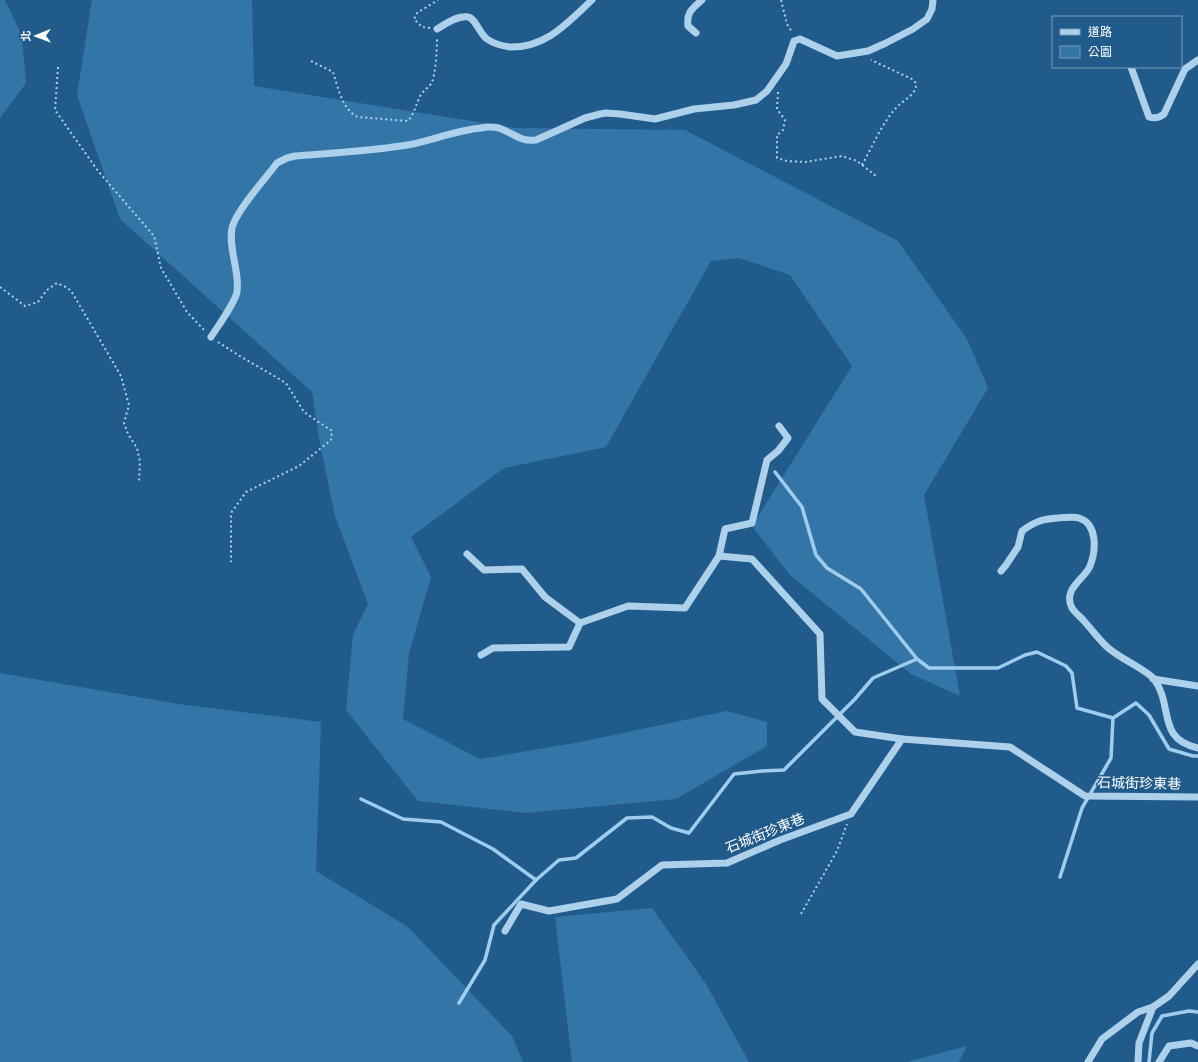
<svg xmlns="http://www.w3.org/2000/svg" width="1198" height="1062" font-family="'DejaVu Sans','Noto Sans TC',sans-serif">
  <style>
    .green { fill: #3475a8 }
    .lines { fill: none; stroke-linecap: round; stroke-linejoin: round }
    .stream { stroke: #a0cded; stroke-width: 3.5 }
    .path { stroke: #add0eb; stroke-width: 2; stroke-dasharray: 2 3; stroke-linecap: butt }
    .minor { stroke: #add0eb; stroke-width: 7 }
    .labels { text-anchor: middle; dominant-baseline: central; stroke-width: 3; stroke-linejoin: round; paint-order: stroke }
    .street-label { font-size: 14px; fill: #fff; stroke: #205b8b }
  </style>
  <rect width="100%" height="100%" fill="#205b8b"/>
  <g class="green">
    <path d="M0 0H5L22 36 26 83 0 118Z"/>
    <path d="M92 0H252L254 86 515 128 685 130 898 241 967 339 988 388 924 495 960 696 911 674 790 575 752 526 852 366 790 275 739 258 711 261 606 447 504 468 411 537 431 577 409 653 403 719 480 759 580 742 727 711 767 722V746L676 799 526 813 418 801 346 710 353 635 368 604 335 516 319 438 312 392 120 219 77 95Z"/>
    <path d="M0 673 178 704 321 722 316 871 408 927 512 1036 523 1062H0Z"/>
    <path d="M652 908 706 984 749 1062H572L555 917Z"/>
    <path d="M967 1046 959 1062H907Z"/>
  </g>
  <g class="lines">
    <g class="stream">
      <path d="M775 472 802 507 816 555 827 568 861 589 917 659"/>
      <path d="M361 799 403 819 441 822 493 849 536 880"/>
      <path d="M1060 877 1082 808 1111 758 1113 718"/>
      <path d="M459 1003 485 960 494 925 536 880 559 860 576 858 627 818 652 817 671 828 689 833 734 774 762 771 784 770 855 699 873 678 917 659 929 668H998L1025 655 1037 652 1066 666 1072 673 1077 708 1113 718 1136 703 1149 715 1169 749 1193 756H1198"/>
      <path d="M1149 1062 1152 1033 1162 1016 1189 1011 1198 1012"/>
    </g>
    <g class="path">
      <path d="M781 0 787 24 792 32"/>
      <path d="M430 28 422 27 414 19 417 13 438 0"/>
      <path d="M311 61 333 72C338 87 342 110 358 117L408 121C414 114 416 105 420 96 423 90 430 87 432 82 436 72 437 49 437 38"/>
      <path d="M58 67 55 110 98 171 154 236 161 268 187 312 205 331"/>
      <path d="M778 92 777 109 785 120 783 130 777 135V158L787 161 805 162 842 156 857 161 876 176"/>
      <path d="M862 165C873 146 882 122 898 106 905 99 917 94 916 83L912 79 871 60"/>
      <path d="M0 287 25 306 38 302 47 290 57 283 68 288 73 294 121 376 129 405 124 423 128 434 137 448 140 462 139 481"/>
      <path d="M218 342 238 355 286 383 304 412 332 431 331 440 299 466 246 492 231 513V562"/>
      <path d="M801 914 837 851 847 824"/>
    </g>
    <g class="minor">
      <path d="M437 29C445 24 458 15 468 17 475 18 480 34 487 39 494 44 502 46 510 47 546 48 567 23 592 0"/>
      <path d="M696 33 688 26C686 12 693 8 702 0"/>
      <path d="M1131 67 1149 117C1155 119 1159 118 1164 114L1185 69 1198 60"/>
      <path d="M211 337C218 326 235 303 237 292 240 271 228 249 232 228 236 211 266 178 277 163L287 158 295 156C334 153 374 151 413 144 436 139 458 130 481 128 486 127 494 127 499 128 513 133 520 142 536 140L585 118 600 114 606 113 620 114 655 119 694 109 734 105 756 100 767 91 786 64 794 41 800 39 837 56 868 51 886 43 913 29 927 19 932 9 933 0"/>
      <path d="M467 554 484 570 522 569 545 597 580 623 628 606 685 608 719 556 752 559 820 634 822 699 855 732 902 739 1010 747 1085 796 1198 797"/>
      <path d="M719 556 725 529 752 523 767 460 778 451 788 438 779 426"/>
      <path d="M1001 571 1006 565 1018 547 1022 531C1034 522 1042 519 1058 518 1064 518 1073 516 1079 518 1098 524 1096 551 1090 566 1085 579 1062 589 1072 608 1075 613 1081 617 1084 621 1092 630 1099 639 1106 646 1112 652 1120 656 1126 660 1134 665 1149 673 1154 679 1174 706 1156 739 1198 748"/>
      <path d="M481 655 493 648 569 647 580 623"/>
      <path d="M1153 679 1198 686"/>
      <path d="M505 931 521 904 549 911 617 899 662 865 727 863 780 840 851 814 902 739"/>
      <path d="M1088 1062 1102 1039 1138 1012 1153 1007 1169 996 1198 964"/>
      <path d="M1138 1062 1139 1043 1153 1007"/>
      <path d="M1159 1062 1169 1046 1191 1043 1198 1046"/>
    </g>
  </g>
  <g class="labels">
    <g class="street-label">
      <text transform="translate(1139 783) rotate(1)">石城街珍東巷</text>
      <text transform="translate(765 833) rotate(-22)">石城街珍東巷</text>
    </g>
  </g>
  <rect x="1052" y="16" width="130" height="52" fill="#205b8b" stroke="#799db9"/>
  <rect x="1060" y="29" width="20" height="6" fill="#add0eb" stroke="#799db9"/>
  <text x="1088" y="36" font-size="12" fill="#ffffff">道路</text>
  <rect x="1060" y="46" width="20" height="12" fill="#3475a8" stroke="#799db9"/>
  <text x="1088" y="56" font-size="12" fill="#ffffff">公園</text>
  <g transform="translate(36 36) rotate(269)" stroke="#205b8b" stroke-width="3" paint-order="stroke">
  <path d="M0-3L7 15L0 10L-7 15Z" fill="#ffffff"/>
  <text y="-6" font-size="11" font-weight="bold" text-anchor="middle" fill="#ffffff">北</text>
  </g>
</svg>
